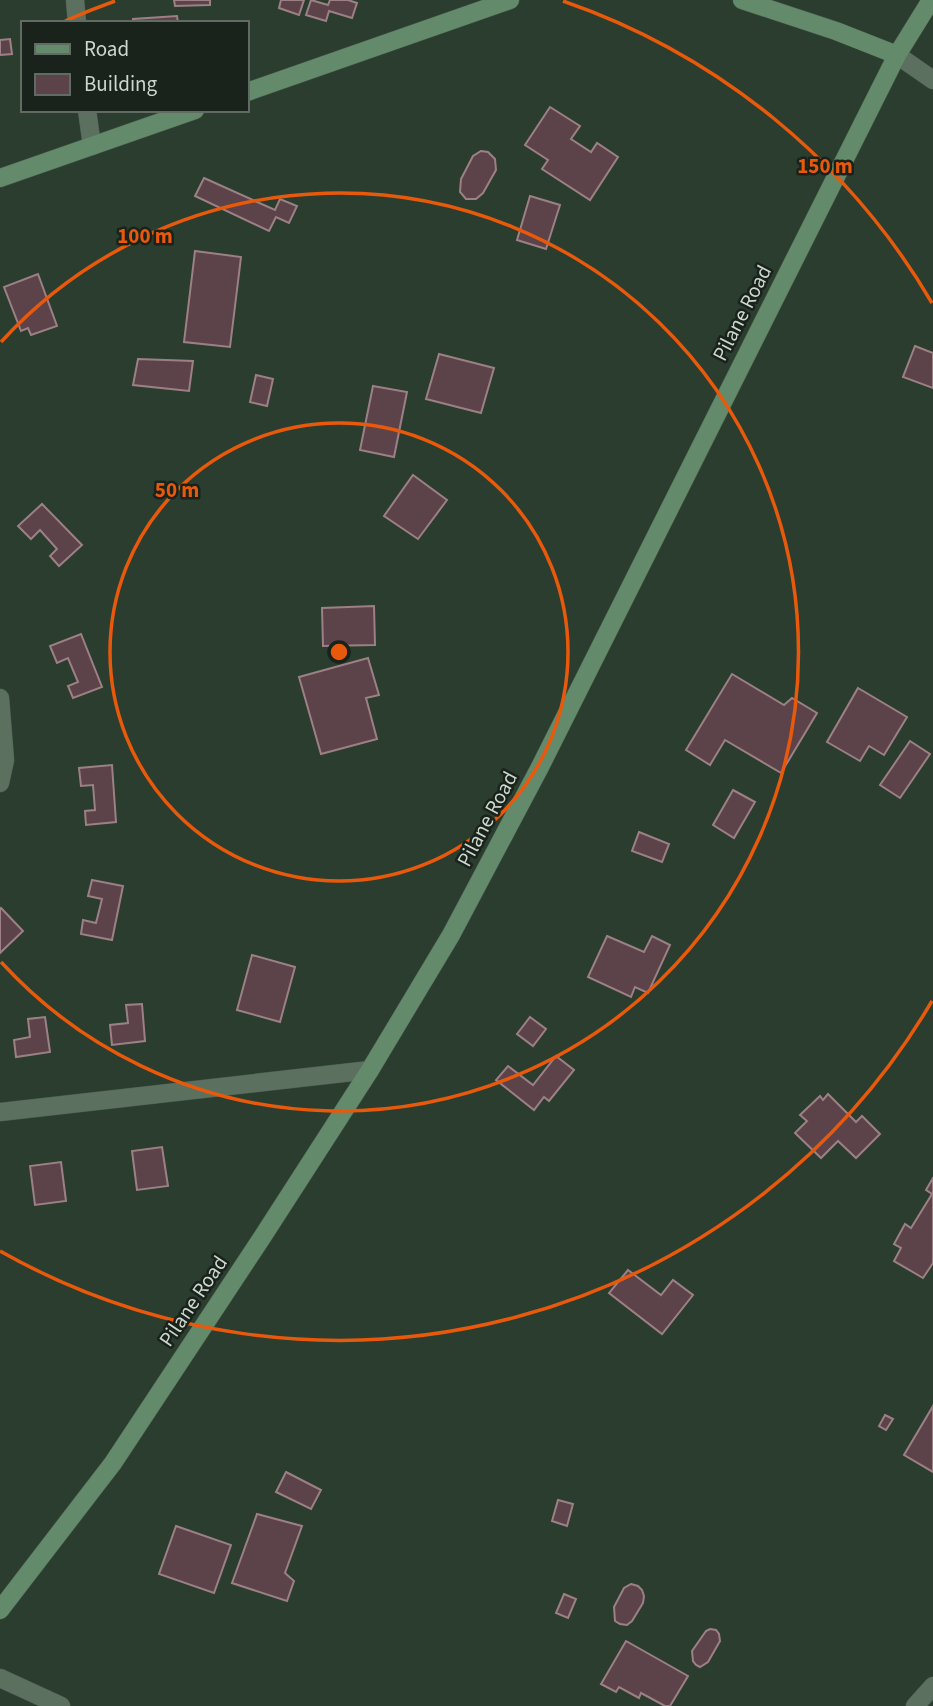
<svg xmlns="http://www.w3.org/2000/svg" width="933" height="1706" font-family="'Source Sans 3',sans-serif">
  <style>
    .building { fill: #5c4349; stroke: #9c8086; stroke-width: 2 }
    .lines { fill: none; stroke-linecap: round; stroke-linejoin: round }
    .street-casing { stroke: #4a5a4d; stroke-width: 19 }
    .secondary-casing { stroke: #4a5a4d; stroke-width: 19 }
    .street { stroke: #5c7060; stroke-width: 18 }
    .secondary { stroke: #628a6b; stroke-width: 18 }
    .ring { fill: none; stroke: #e8590c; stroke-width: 3.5 }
    .labels { text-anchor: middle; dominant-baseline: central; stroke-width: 5; stroke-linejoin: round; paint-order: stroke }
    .street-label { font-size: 21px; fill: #ccd7ce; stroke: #19221b }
    .centre { fill: #e8590c; stroke: #19221b; stroke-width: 3.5 }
    .ring-label { font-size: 21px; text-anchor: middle; font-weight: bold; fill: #e8590c; stroke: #19221b; stroke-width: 5; stroke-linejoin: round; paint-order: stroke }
  </style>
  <rect width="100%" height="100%" fill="#2a3d2e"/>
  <g class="building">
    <path d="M174 0H210V5L175 6Z"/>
    <path d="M281 0H304L299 15 279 8Z"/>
    <path d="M311 0 328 5 330 0H348L357 3 352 18 329 11 326 21 306 15Z"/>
    <path d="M177 16 178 23H133V19Z"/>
    <path d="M10 39 12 54 0 55V40Z"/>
    <path d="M550 107 580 126 571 139 591 152 597 143 618 157 590 200 542 169 548 160 525 145Z"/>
    <path d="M481 151 488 152 495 159 496 170 483 193 476 199H466L460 192 461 179 473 156Z"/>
    <path d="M204 178 275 210 280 199 297 206 289 223 276 217 269 231 195 196Z"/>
    <path d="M530 196 560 205 546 249 517 240Z"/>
    <path d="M195 251 241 257 230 347 184 342Z"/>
    <path d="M38 274 57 326 31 335 28 328 21 331 4 287Z"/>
    <path d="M915 346 933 353V388L903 377Z"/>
    <path d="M439 354 494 368 481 413 426 399Z"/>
    <path d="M138 359 193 361 189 391 133 385Z"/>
    <path d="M256 375 273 379 267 406 250 402Z"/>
    <path d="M373 386 407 392 394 457 360 450Z"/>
    <path d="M413 475 447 500 418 539 384 516Z"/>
    <path d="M42 504 82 545 59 566 50 556 57 549 40 530 31 539 18 526Z"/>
    <path d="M374 606 375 645 323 646 322 608Z"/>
    <path d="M81 634 102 687 73 698 68 686 78 682 68 658 57 663 50 646Z"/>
    <path d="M368 658 379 695 366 698 377 739 321 754 299 677Z"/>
    <path d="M732 674 784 705 792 698 817 713 781 773 725 740 710 765 686 750Z"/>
    <path d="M858 688 907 717 884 755 869 746 860 761 827 742Z"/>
    <path d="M910 741 930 754 900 798 880 785Z"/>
    <path d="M112 765 116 822 86 825 85 811 95 810 93 785 81 786 79 768Z"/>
    <path d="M733 790 755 802 734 838 713 825Z"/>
    <path d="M639 832 669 844 662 862 632 851Z"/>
    <path d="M92 880 123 886 112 940 81 934 83 920 96 923 102 899 88 896Z"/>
    <path d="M1 908 23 931 0 953V909Z"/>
    <path d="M607 936 644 952 652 936 670 945 648 993 635 987 631 997 588 977Z"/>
    <path d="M252 955 295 967 280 1022 237 1010Z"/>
    <path d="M142 1004 145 1041 112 1045 110 1025 128 1023 126 1005Z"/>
    <path d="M45 1017 50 1052 16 1057 14 1040 30 1037 28 1019Z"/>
    <path d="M530 1017 546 1029 533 1046 517 1034Z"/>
    <path d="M556 1056 574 1070 549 1101 544 1097 534 1110 496 1080 508 1066 533 1085Z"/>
    <path d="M828 1094 856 1122 862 1116 880 1134 856 1158 838 1141 821 1158 795 1133 807 1121 800 1115 820 1096 823 1100Z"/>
    <path d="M162 1147 168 1186 137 1190 132 1151Z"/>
    <path d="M61 1162 66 1201 35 1205 30 1166Z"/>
    <path d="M933 1178V1263L923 1278 894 1261 901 1248 894 1244 905 1224 911 1228 932 1194 926 1190Z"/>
    <path d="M628 1270 661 1295 673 1280 693 1295 662 1334 609 1293Z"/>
    <path d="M933 1406V1472L904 1455Z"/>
    <path d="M885 1415 893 1419 886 1430 879 1426Z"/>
    <path d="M286 1472 321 1490 311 1509 276 1492Z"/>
    <path d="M558 1500 573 1504 567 1526 552 1521Z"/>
    <path d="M257 1514 302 1526 285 1573 294 1581 287 1601 232 1583Z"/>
    <path d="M176 1526 231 1545 214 1593 159 1574Z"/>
    <path d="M631 1584 638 1586 642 1590 644 1596 643 1603 632 1621 627 1625 620 1624 615 1621 614 1607 624 1588Z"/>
    <path d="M564 1594 576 1599 568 1618 556 1613Z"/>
    <path d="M710 1629 716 1630 719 1634 720 1641 708 1662 700 1667 696 1665 693 1661 692 1651 706 1631Z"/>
    <path d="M626 1641 688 1676 670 1706H665L641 1693 639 1698 619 1687 616 1692 601 1684Z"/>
  </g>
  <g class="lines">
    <g class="street-casing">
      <g id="street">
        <path d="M75 0 77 23"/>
        <path d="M897 55 933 80"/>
        <path d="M87 110 92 146"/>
        <path d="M0 698 5 760 0 783"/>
        <path d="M0 1112 370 1070"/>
        <path d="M0 1678 61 1706"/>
        <path d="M915 1706 933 1686"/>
      </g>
    </g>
    <g class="secondary-casing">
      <g id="secondary">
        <path d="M742 0 836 31 897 55"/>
        <path d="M247 92 510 0"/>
        <path d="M0 178 195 110"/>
        <path d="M0 1610 113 1463 263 1236 370 1070 451 935 540 767 897 55 931 0"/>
      </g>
    </g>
    <use href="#street" class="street"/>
    <use href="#secondary" class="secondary"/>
  </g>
  <g class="ring">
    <circle cx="339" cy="652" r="229"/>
    <path d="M1 342A459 459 0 1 1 1 962"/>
    <path d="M932 1001A688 688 0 0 1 0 1251M65 21A688 688 0 0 1 115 1M563 1A688 688 0 0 1 932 303"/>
  </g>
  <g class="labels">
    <g class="street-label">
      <text transform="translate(742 313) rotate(-63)">Pilane Road</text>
      <text transform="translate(487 819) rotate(-62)">Pilane Road</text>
      <text transform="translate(193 1301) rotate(-56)">Pilane Road</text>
    </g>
  </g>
  <circle cx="339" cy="652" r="10" class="centre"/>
  <g class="ring-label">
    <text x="825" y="173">150 m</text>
    <text x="145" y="243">100 m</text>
    <text x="177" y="497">50 m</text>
  </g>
  <rect x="21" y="21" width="228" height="91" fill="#19221b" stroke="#616a63" stroke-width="2"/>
  <rect x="35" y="44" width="35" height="10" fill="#628a6b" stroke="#616a63" stroke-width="2"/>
  <text x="84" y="56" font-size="21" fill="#ccd7ce">Road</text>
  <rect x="35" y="74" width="35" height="21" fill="#5c4349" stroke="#616a63" stroke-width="2"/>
  <text x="84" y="91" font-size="21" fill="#ccd7ce">Building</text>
</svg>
